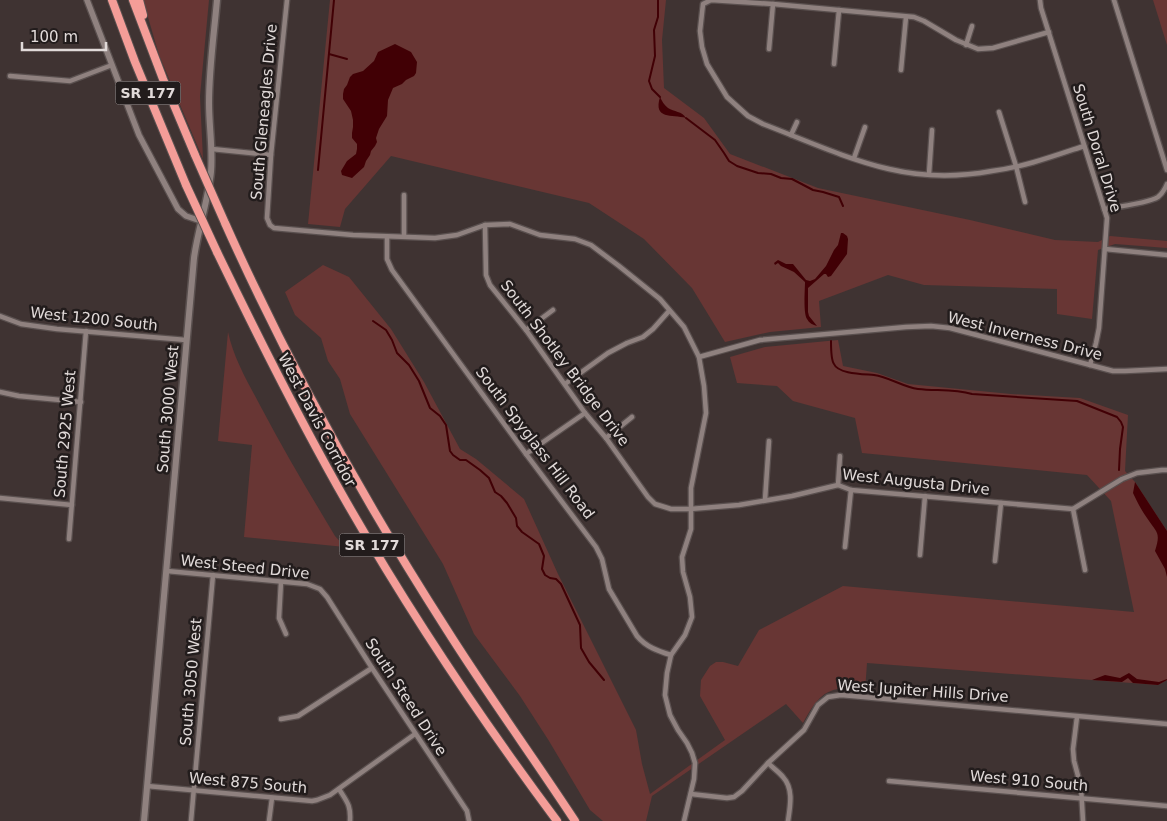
<svg xmlns="http://www.w3.org/2000/svg" width="1167" height="821" font-family="'DejaVu Sans',sans-serif">
  <style>
    .green { fill: #683634 }
    .water { fill: #410005 }
    .lines { fill: none; stroke-linecap: round; stroke-linejoin: round }
    .stream { stroke: #410005; stroke-width: 2 }
    .minor-casing { stroke: #5a504f; stroke-width: 7 }
    .tertiary-casing { stroke: #5a504f; stroke-width: 8 }
    .secondary-casing { stroke: #5a504f; stroke-width: 9 }
    .motorway-casing { stroke: #5a504f; stroke-width: 10 }
    .minor { stroke: #8f817f; stroke-width: 4.5 }
    .tertiary { stroke: #8f817f; stroke-width: 5.5 }
    .secondary { stroke: #8f817f; stroke-width: 6 }
    .motorway { stroke: #f49d98; stroke-width: 8 }
    .motorway-bridge-casing { stroke: #5a504f; stroke-width: 10; stroke-linecap: butt }
    .motorway-bridge { stroke: #f49d98; stroke-width: 8 }
    .labels { text-anchor: middle; dominant-baseline: central; stroke-width: 5; stroke-linejoin: round; paint-order: stroke }
    .shield { fill: #221c1c; stroke: #a8a1a0; stroke-width: 1 }
    .shield-label { font-size: 14px; font-weight: bold; fill: #e1dad9 }
    .street-label { font-size: 15px; fill: #e1dad9; stroke: #221c1c }
  </style>
  <rect width="100%" height="100%" fill="#3f3332"/>
  <g class="green">
    <path d="M143 0H209L200 96 203 159 159 55Z"/>
    <path d="M330 0H666L662 40 664 88 704 118 730 154 818 188 970 220 1055 240 1098 242 1110 236 1167 241V248L1115 244 1098 250 1092 319 1057 314V289L924 285 888 275 819 301 821 327 770 332 725 342 692 288 644 239 589 203 391 156 345 209 340 227 308 224Z"/>
    <path d="M1153 0H1167V45Z"/>
    <path d="M323 265 349 277 391 329 424 382 460 449 476 459 524 499 558 574 636 730 642 764 650 794 725 740 700 696 701 680 710 666 716 662H723L738 666 759 630 843 586 1134 612 1111 501 1087 475 862 453 855 418 793 401 777 386 737 383 730 357 765 347 838 340 843 366 877 373 908 384 1011 394 1080 398 1128 415 1125 471 1135 482 1167 531V680L1158 685 867 663 865 691C857 690 848 688 840 689 821 690 812 707 803 723L786 704 652 796 646 821H603L590 810 549 741 520 696 474 634 443 564 350 414 340 379 328 361 321 338 295 315 285 292Z"/>
    <path d="M228 332C234 360 249 384 262 409 285 453 310 494 335 536L345 547 244 537 252 445 218 441Z"/>
  </g>
  <g class="water">
    <path d="M395 44 411 52 417 62 416 73 414 76 406 80 402 84 393 88 388 100 387 116 379 129 376 138 377 142 375 146 371 151 370 155 366 161 364 167 352 178 342 175 341 171 347 161 356 154 357 149V144L352 138V133L353 127V120L351 111 343 99V94L344 89 347 85 350 77 353 74 363 71 374 61 378 52Z"/>
    <path d="M660 97C662 101 664 105 668 108 674 112 682 111 686 118 672 114 653 120 660 97Z"/>
    <path d="M841 233H843L847 236 848 239 847 254 831 276 828 277 826 274H824L808 288V312L809 316 817 326C813 325 809 323 807 319 803 313 805 290 805 282L794 272 781 266 778 263 775 265 774 263 778 260 786 264H793L806 280 810 281 815 279 826 266 834 250 838 245Z"/>
    <path d="M1135 482 1167 531V577L1165 569 1155 551C1161 532 1157 533 1147 518 1141 510 1137 501 1133 493Z"/>
    <path d="M1129 673 1137 679 1159 682 1167 679V680L1158 685 1133 683 1128 678 1122 682 1092 680 1105 675 1120 678Z"/>
  </g>
  <g class="lines">
    <g class="stream">
      <path d="M658 0V17L654 30 655 56 649 81 652 89 660 97"/>
      <path d="M329 54 347 59"/>
      <path d="M686 118 715 140 724 153 729 161 737 166 758 173 771 174 781 178 792 179 813 190 823 192 839 197 843 206"/>
      <path d="M318 170 334 0"/>
      <path d="M373 321 386 330 392 340 397 353 409 365 419 381 430 408 440 416 446 425 450 451 453 455 460 460H466L480 470 489 478 495 492 501 496 507 503 516 518 517 526 522 532 539 544 544 556 542 569 545 575 550 578 556 579 561 584 580 625 581 648 589 662 604 680"/>
      <path d="M831 341C831 347 831 360 834 364 838 374 864 374 874 375 889 377 903 387 918 389 936 391 954 389 972 394L1077 401 1117 417 1121 422 1123 427 1120 449 1119 470"/>
    </g>
    <g class="minor-casing">
      <g id="minor">
        <path d="M287 0 271 155 267 218 270 225 274 228 353 235 435 238 457 235 485 225 510 224 540 235 575 239 591 245 619 266 660 299 684 327 699 357 704 386 706 413 691 488V529L682 557 683 572 690 597 692 617 685 635 671 655 667 673 665 695 670 715 678 730 687 743 692 753 695 763 694 779 684 821"/>
        <path d="M1040 0 1041 8 1107 218 1099 328 1096 343 1090 365"/>
        <path d="M1114 0 1167 170"/>
        <path d="M1049 32 993 48 978 49 956 40 924 21 914 17 773 4 711 0 703 4 700 31 702 47 707 64 727 97 748 116 763 124C805 140 846 159 889 169 923 177 959 177 992 171 1024 167 1054 156 1084 146"/>
        <path d="M966 45 972 26"/>
        <path d="M769 49 773 4"/>
        <path d="M834 64 839 10"/>
        <path d="M901 70 906 17"/>
        <path d="M10 76 70 81 112 65"/>
        <path d="M999 112 1016 166 1025 202"/>
        <path d="M791 135 797 122"/>
        <path d="M212 149 271 155"/>
        <path d="M854 158 865 127"/>
        <path d="M929 174 932 130"/>
        <path d="M1104 209C1117 207 1149 203 1158 197 1163 193 1165 189 1167 184"/>
        <path d="M485 225 486 275 490 285 526 330 585 413 606 438 648 497 655 504 671 509H690L739 505 792 496 838 485 851 490 1073 509 1122 479 1137 473 1162 470H1167"/>
        <path d="M404 236V195"/>
        <path d="M387 237V259L392 270 526 454 596 547 602 559 609 589 637 636C646 647 658 651 671 655"/>
        <path d="M1105 249 1167 255"/>
        <path d="M0 316 21 324 57 329 186 340"/>
        <path d="M526 330 553 310"/>
        <path d="M699 357 760 340 906 327 931 326 950 328 1113 371H1125L1167 369"/>
        <path d="M565 384 608 353 627 343 643 337 653 329 669 311"/>
        <path d="M0 392 19 396 81 402"/>
        <path d="M606 438 632 417"/>
        <path d="M526 454 585 413"/>
        <path d="M838 485 840 456"/>
        <path d="M0 498 72 505"/>
        <path d="M765 500 769 441"/>
        <path d="M1073 509 1085 570"/>
        <path d="M69 539 86 331"/>
        <path d="M845 547 851 490"/>
        <path d="M920 555 925 496"/>
        <path d="M995 561 1001 503"/>
        <path d="M167 571 307 584 320 589 327 597 372 668 467 811 469 821"/>
        <path d="M281 582 279 618 286 634"/>
        <path d="M1077 717 1073 749 1074 761 1081 787 1083 821"/>
        <path d="M281 719 298 716 372 668"/>
        <path d="M768 763C773 768 779 772 783 777 794 789 790 807 788 821"/>
        <path d="M889 781 1167 806"/>
        <path d="M147 786 312 801 317 800 330 795 415 734"/>
        <path d="M339 789C347 802 351 805 350 821"/>
        <path d="M691 794 727 798 734 797 742 791 768 763 804 730 818 705 828 697 841 695 1167 724"/>
        <path d="M191 821 213 575"/>
        <path d="M269 821 272 798"/>
      </g>
    </g>
    <g class="tertiary-casing">
      <path id="tertiary" d="M87 0 139 135 178 209 186 216 201 221"/>
    </g>
    <g class="secondary-casing">
      <path id="secondary" d="M144 821 194 258C198 229 208 201 211 172 213 149 209 126 209 103 209 69 214 34 217 0"/>
    </g>
    <g class="motorway-casing">
      <g id="motorway">
        <path d="M112 0 135 62 186 185"/>
        <path d="M133 0 163 79 195 155"/>
        <path d="M139 0 143 15"/>
        <path d="M225 223C288 364 363 499 447 630 488 695 533 757 575 821"/>
        <path d="M217 252C258 337 300 421 347 503 410 613 481 719 557 821"/>
      </g>
    </g>
    <use href="#minor" class="minor"/>
    <use href="#tertiary" class="tertiary"/>
    <use href="#secondary" class="secondary"/>
    <use href="#motorway" class="motorway"/>
    <g class="motorway-bridge-casing">
      <g id="motorway-bridge">
        <path d="M195 155 225 223"/>
        <path d="M186 185 217 252"/>
      </g>
    </g>
    <use href="#motorway-bridge" class="motorway-bridge"/>
  </g>
  <g class="labels">
    <g class="shield">
      <rect x="115.5" y="81.5" width="65" height="23" rx="4"/>
      <rect x="339.5" y="533.5" width="65" height="23" rx="4"/>
    </g>
    <g class="shield-label">
      <text x="148" y="93">SR 177</text>
      <text x="372" y="545">SR 177</text>
    </g>
    <g class="street-label">
      <text transform="translate(264 112) rotate(-85)">South Gleneagles Drive</text>
      <text transform="translate(1097 148) rotate(73)">South Doral Drive</text>
      <text transform="translate(94 319) rotate(6)">West 1200 South</text>
      <text transform="translate(1025 336) rotate(14)">West Inverness Drive</text>
      <text transform="translate(565 363) rotate(53)">South Shotley Bridge Drive</text>
      <text transform="translate(168 409) rotate(-85)">South 3000 West</text>
      <text transform="translate(317 420) rotate(62)">West Davis Corridor</text>
      <text transform="translate(65 434) rotate(-85)">South 2925 West</text>
      <text transform="translate(535 443) rotate(53)">South Spyglass Hill Road</text>
      <text transform="translate(916 482) rotate(6)">West Augusta Drive</text>
      <text transform="translate(245 567) rotate(6)">West Steed Drive</text>
      <text transform="translate(191 682) rotate(-85)">South 3050 West</text>
      <text transform="translate(923 691) rotate(4)">West Jupiter Hills Drive</text>
      <text transform="translate(406 697) rotate(57)">South Steed Drive</text>
      <text transform="translate(1029 781) rotate(5)">West 910 South</text>
      <text transform="translate(248 783) rotate(5)">West 875 South</text>
    </g>
  </g>
  <path d="M22 42v8h84v-8" fill="none" stroke="#e1dad9" stroke-width="2.5"/>
  <text x="30" y="42" font-size="15" fill="#e1dad9" stroke="#221c1c" stroke-width="4" paint-order="stroke">100 m</text>
</svg>
